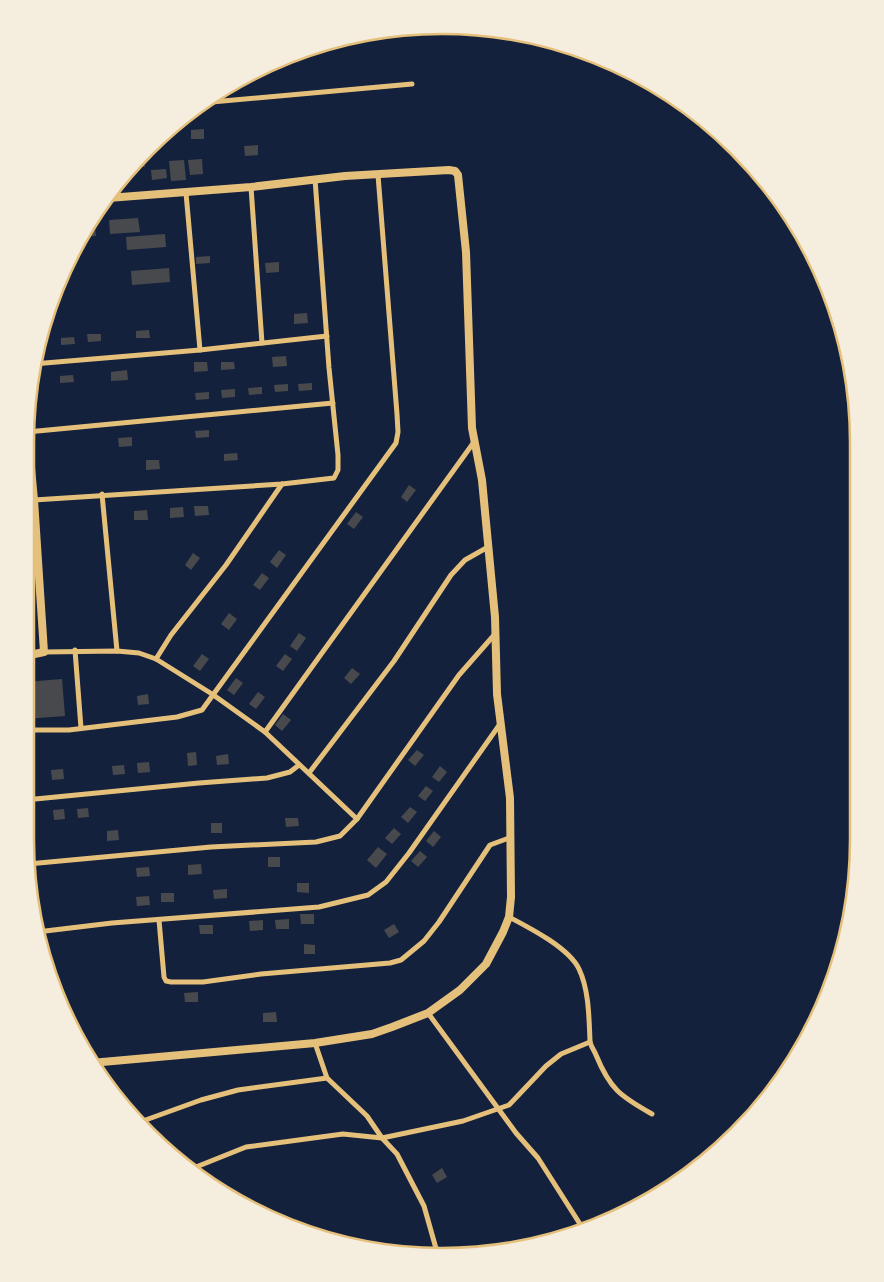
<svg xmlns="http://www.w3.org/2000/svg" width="884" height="1282" font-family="Montserrat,sans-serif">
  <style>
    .building { fill: #48494c }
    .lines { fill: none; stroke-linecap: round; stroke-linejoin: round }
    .minor { stroke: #e5c07b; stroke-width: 5 }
    .tertiary { stroke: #e5c07b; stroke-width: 8 }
    .rim { fill: none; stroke: #e5c07b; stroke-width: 2.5 }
  </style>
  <rect width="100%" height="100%" fill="#14213d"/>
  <g class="building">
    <path d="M204 129V139H191V130Z"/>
    <path d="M258 145V155L245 156 244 146Z"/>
    <path d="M140 156H144L145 167H132Z"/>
    <path d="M202 159 203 174 190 175 188 160Z"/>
    <path d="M184 160 186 180 171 181 169 161Z"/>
    <path d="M166 169 167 178 152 180 151 170Z"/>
    <path d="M94 216 96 236 79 237 81 234Z"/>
    <path d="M138 218 140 232 110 234 109 220Z"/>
    <path d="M165 234 166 247 127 250 126 237Z"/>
    <path d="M210 256V263L196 264V257Z"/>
    <path d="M279 262V272L266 273 265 263Z"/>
    <path d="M169 268 170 282 132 285 131 271Z"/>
    <path d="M307 313 308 323 294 324V314Z"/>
    <path d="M149 330 150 338H136V331Z"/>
    <path d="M87 334H101V341L88 342Z"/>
    <path d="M74 337 75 344 61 345V338Z"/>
    <path d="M286 356 287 366 273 367 272 357Z"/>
    <path d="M194 362H207L208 371 194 372Z"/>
    <path d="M221 362H234L235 369 221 370Z"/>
    <path d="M127 370 128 380 111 381V372Z"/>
    <path d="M73 375 74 382 60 383V376Z"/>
    <path d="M312 383V390L299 391 298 384Z"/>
    <path d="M288 384V391L275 392 274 385Z"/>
    <path d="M262 387V394L249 395 248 388Z"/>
    <path d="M235 389V397L222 398 221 390Z"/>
    <path d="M209 392V399L196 400 195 393Z"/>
    <path d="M209 430V437L196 438 195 431Z"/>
    <path d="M132 437V446L119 447 118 438Z"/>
    <path d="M237 453 238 460 224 461V454Z"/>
    <path d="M146 460H159L160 469 146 470Z"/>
    <path d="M409 485 416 490 407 502 401 497Z"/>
    <path d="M856 498H859V515L854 514Z"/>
    <path d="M194 506H208L209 515 195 516Z"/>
    <path d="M183 507 184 517 170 518V508Z"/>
    <path d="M147 510 148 520H134V511Z"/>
    <path d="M356 512 363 517 354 529 347 524Z"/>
    <path d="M279 550 286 555 277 568 270 562Z"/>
    <path d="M193 553 200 558 191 570 185 565Z"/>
    <path d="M262 573 269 578 260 590 253 585Z"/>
    <path d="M229 613 237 619 229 630 221 624Z"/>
    <path d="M299 633 306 638 297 651 290 646Z"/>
    <path d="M202 654 209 659 200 671 193 666Z"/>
    <path d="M285 654 292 659 283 671 276 666Z"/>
    <path d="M352 668 360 674 351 684 344 678Z"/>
    <path d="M236 678 243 683 234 695 227 690Z"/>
    <path d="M62 679 65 716 25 719V682Z"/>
    <path d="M258 692 265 697 256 709 249 704Z"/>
    <path d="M148 694 149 704 138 705 137 696Z"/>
    <path d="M283 714 291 720 282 731 275 725Z"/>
    <path d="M417 750 424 755 415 766 408 760Z"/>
    <path d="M196 752 197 765 188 766 187 753Z"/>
    <path d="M228 754 229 764 217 765 216 756Z"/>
    <path d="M149 762 150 772 138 773 137 763Z"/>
    <path d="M124 765 125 774 113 775 112 766Z"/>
    <path d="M440 766 447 772 439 782 432 777Z"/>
    <path d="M63 769 64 779 52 780 51 770Z"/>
    <path d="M426 786 433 791 425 801 418 796Z"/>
    <path d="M410 807 417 812 408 823 401 817Z"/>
    <path d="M88 808 89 817 78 818 77 809Z"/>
    <path d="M64 809 65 819 54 820 53 810Z"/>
    <path d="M285 818H298L299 826 286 827Z"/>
    <rect x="211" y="823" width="11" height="10"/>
    <path d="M394 828 401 834 392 844 385 838Z"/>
    <path d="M118 830 119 840 107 841V831Z"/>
    <path d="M434 831 441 837 433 847 426 841Z"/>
    <path d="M378 847 387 854 376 868 367 860Z"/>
    <path d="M420 851 427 857 418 867 411 861Z"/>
    <rect x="268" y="857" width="12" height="10"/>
    <path d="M201 864 202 874 188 875V865Z"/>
    <path d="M149 867 150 876 137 877 136 868Z"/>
    <path d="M297 883H309V893L297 892Z"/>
    <path d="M227 889V898L214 899 213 890Z"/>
    <rect x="161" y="893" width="13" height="9"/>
    <path d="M149 896 150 905 137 906 136 897Z"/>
    <path d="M300 914H314V924H301Z"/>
    <path d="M289 919V929H276L275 920Z"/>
    <path d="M263 920V930L250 931 249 921Z"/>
    <path d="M394 924 399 932 389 938 384 930Z"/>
    <path d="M199 925H213V934H200Z"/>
    <path d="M304 944 315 945V954H304Z"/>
    <path d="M198 992V1002H185L184 993Z"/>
    <path d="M276 1012 277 1022H263V1013Z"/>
    <path d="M442 1168 447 1177 437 1183 432 1175Z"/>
  </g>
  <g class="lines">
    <g class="minor">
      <path d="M201 103 412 84"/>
      <path d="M251 187 262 343"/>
      <path d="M186 193 200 350"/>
      <path d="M33 364 200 350 327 336"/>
      <path d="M27 432 333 403"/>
      <path d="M102 494 117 651"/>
      <path d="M34 500 282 484 334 478 338 470V455L329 368 315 179"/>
      <path d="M25 552 38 551"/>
      <path d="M75 650 81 728"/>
      <path d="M44 652 117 651 139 653 156 659 212 694 265 732 357 819"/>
      <path d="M156 659 171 635 226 565 282 484"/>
      <path d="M25 730H69L177 717 202 710 396 443 398 432 397 414 378 175"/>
      <path d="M265 732 474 442"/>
      <path d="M309 773 394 661 451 575 465 560 488 547"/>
      <path d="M25 800 199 783 267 778 290 772 299 765"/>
      <path d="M28 864 211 847 316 842 340 836 357 819 459 675 495 634"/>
      <path d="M509 917C530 928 569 948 579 969 589 990 589 1018 590 1041 590 1045 594 1050 596 1055 610 1089 620 1096 652 1114"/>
      <path d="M159 920 164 977 166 981 171 982H203L261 974 390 963 401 960 424 941 439 922 490 845 509 838"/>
      <path d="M37 932 112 923 319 907 368 895 386 882 409 853 500 724"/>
      <path d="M428 1013 516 1133 538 1158 580 1224"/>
      <path d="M315 1043 327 1078 367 1116 382 1138 397 1154 424 1206 437 1252"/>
      <path d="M140 1122 201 1100 238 1090 327 1078"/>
      <path d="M191 1169 246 1147 343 1134 382 1138 463 1121 509 1105 546 1066 561 1054 590 1042"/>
    </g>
    <g class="tertiary">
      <path d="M25 656 44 652 34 500 27 424"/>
      <path d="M91 1063 315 1043 372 1034 392 1027 428 1013 460 990 486 964 503 932 509 917 511 897 510 798 497 694 495 617 482 480 472 428 466 252 458 175 455 171 449 170 345 176 251 187 108 198"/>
    </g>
  </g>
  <path d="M0 0H884V1282H0ZM442 34H442A408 408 0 0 1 850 442V840A408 408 0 0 1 442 1248H442A408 408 0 0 1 34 840V442A408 408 0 0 1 442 34Z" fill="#f5edde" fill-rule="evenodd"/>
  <path class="rim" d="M442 34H442A408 408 0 0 1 850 442V840A408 408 0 0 1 442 1248H442A408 408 0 0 1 34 840V442A408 408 0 0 1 442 34Z"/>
</svg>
